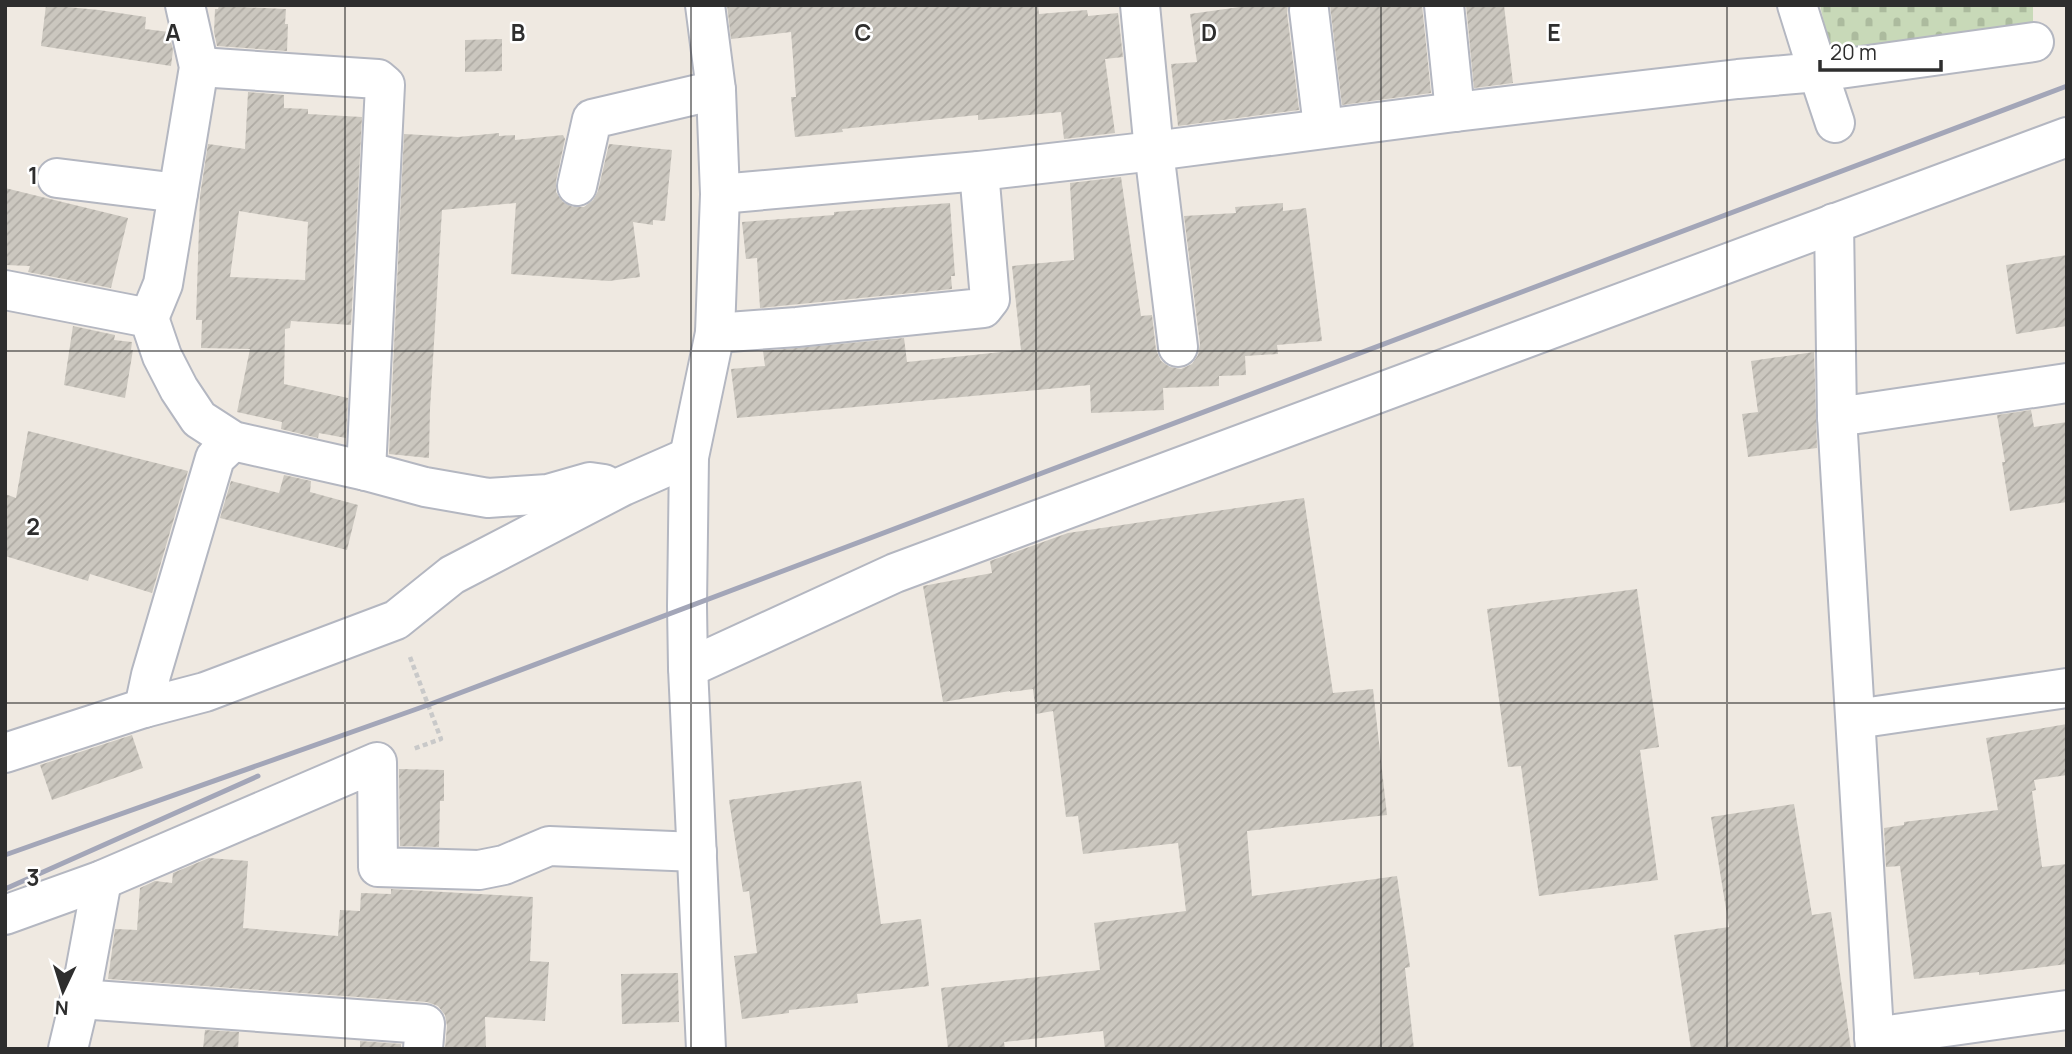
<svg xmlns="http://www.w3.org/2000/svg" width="2072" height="1054" font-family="Manrope,sans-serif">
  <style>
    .cemetery { fill: url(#cemetery-stones) }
    .building { fill: url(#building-hatch); fill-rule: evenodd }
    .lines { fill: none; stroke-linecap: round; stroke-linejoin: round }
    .minor-casing { stroke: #b4b7c1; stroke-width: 42 }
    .path { stroke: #c9c9c9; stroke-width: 4.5; stroke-dasharray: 5 3.5; stroke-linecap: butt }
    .minor { stroke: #fff; stroke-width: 38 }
    .rail { stroke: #a3a6b8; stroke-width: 5 }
    .grid { fill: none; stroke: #2e2e2e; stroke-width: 2; stroke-opacity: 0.55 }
    .grid-label { font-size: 23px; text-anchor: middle; font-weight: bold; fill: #2e2e2e; stroke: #fff; stroke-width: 5; stroke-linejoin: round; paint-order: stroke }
  </style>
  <defs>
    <pattern id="cemetery-stones" width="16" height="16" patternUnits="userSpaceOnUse" patternTransform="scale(1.75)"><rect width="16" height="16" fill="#c8d9b8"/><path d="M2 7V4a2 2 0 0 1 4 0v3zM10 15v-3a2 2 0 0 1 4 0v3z" fill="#acbb9e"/></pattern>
    <pattern id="building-hatch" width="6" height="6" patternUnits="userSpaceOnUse" patternTransform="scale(1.75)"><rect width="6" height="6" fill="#cbc7bf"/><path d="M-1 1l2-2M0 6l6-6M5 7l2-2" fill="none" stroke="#afaba4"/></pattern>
  </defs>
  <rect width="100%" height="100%" fill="#efe9e1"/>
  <path class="cemetery" d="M1820 5H2033V29L1832 58Z"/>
  <g class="building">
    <path d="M46 5 99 10 146 17 145 29 169 32 173 50 171 66 41 46Z"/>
    <path d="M727 5H1038L1039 14 1087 10 1088 16 1118 13 1123 57 1105 59 1115 133 1064 139 1061 112 978 120V115L842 129 843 132 795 137 791 97H796L791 32 731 39Z"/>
    <path d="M1254 5H1288L1287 13 1299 110 1178 126 1171 64 1197 62 1190 14Z"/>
    <path d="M1330 5H1422L1431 93 1342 105Z"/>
    <path d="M1466 5H1504L1513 83 1474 88Z"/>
    <path d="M219 6 286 9 285 24H288L287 51 217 46 214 32 215 9H218Z"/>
    <path d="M502 39V71L465 72V40Z"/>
    <path d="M248 92 284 95V108L308 109V114L362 117 351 325 291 321 290 328 285 329 284 384 348 398 346 438 319 433 318 438 281 429 282 422 237 412 250 349 201 348 202 320H196L200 196 208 144 245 149ZM239 211 308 222 305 280 230 277Z"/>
    <path d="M499 133V136L515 135V140L563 135 565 139 556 181V192L563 202 573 207H584L593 200 598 191 609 144 672 150 665 221 653 220V225L633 222 640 277 609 281 511 274 516 203 442 210 430 409 429 458 389 454 404 134 458 137Z"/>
    <path d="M1121 177 1141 316 1152 315 1156 350 1161 361 1170 367 1181 369 1192 364 1198 355 1200 344 1184 216 1236 213 1235 207 1283 203V211L1306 208 1322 341 1277 345 1278 354 1245 356 1246 375 1219 376V386L1163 388 1164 410 1091 413 1090 385 737 418 731 369 765 366 763 351 904 338 907 362 1021 350 1012 266 1074 260 1070 183Z"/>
    <path d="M5 188 128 218 111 288 28 272 30 266 5 265Z"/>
    <path d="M950 203 955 276H951L952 289 760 308 757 258 746 259 742 222 834 215V212Z"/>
    <path d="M2067 255V326L2016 334 2006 265Z"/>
    <path d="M73 326 115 335 114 340 132 342 131 350H133L125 398 64 385Z"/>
    <path d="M1814 352 1817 448 1748 457 1742 414 1758 412 1751 361Z"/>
    <path d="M2031 410 2034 427 2067 422V502L2010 511 2002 462H2005L1997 415Z"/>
    <path d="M28 431 188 471 152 593 90 574 88 581 5 556V494L16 498Z"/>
    <path d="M284 475 311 481 310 492 358 505 347 550 220 518 231 481 279 493Z"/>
    <path d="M1304 498 1333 693 1373 689 1387 815 1247 831 1252 896 1397 876 1410 967 1405 968 1414 1049H1105L1103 1031 1004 1042 1005 1049H948L941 988 1100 970 1094 923 1186 911 1178 843 1083 854 1078 816 1066 817 1053 711 1036 714 1033 689 1010 692V691L943 702 923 586 992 573 990 561 1068 533Z"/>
    <path d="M1637 589 1659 747 1640 750 1658 880 1539 896 1521 766 1508 767 1487 609Z"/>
    <path d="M2067 724V775L2034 780 2036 790 2032 791 2042 867 2067 864V964L1979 975V972L1914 979 1900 866 1886 867 1884 828 1904 825V822L1998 810 1986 738Z"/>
    <path d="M132 735 143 768 52 800 40 765Z"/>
    <path d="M399 769 444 770V801H440L439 847 400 846Z"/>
    <path d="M861 781 881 924 921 919 929 986 857 994 858 1003 789 1010V1013L742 1019 734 956 757 953 749 891 743 892 729 800Z"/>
    <path d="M1794 804 1812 915 1831 912 1851 1049H1691L1674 935 1729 927 1711 817Z"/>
    <path d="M209 858 248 861 243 928 338 936 340 910 360 911 361 893 391 894V889L533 897 530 961 549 962 545 1021 485 1017 486 1049H445L447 1026 445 1015 438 1006 427 1002 108 979 115 929 137 930 140 888 155 881 172 883 173 873Z"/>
    <path d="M678 973 679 1022 622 1024 621 974Z"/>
    <path d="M205 1030 239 1032 238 1049H203Z"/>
    <path d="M360 1041 401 1044V1049H360Z"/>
  </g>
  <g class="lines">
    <g class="minor-casing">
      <g id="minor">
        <path d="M705 5 716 90 720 194 715 333 689 457 687 606 688 668 706 1049"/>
        <path d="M1140 5 1154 151 1178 347"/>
        <path d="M1444 5 1455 112"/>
        <path d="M1309 10 1323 127"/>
        <path d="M199 67 378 79 385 85 366 471"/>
        <path d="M1835 123 1818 72 2034 42"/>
        <path d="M57 178 178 193"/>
        <path d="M577 186 592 119 716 90"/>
        <path d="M720 194 979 171 1154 151 1455 112 1738 79 1818 72 1797 5"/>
        <path d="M1834 223 1837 417 1875 1049"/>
        <path d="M5 290 149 318 162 356 179 389 199 419 233 441 366 471 425 487 488 498 548 494 590 482 604 484"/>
        <path d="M149 318 163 284 199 67 185 5"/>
        <path d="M715 333 797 327 983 308 990 299 979 171"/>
        <path d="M1837 417 2067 383"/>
        <path d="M688 668 895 573 2067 137"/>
        <path d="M144 708 151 675 215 458 233 441"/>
        <path d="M1856 719 2067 688"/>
        <path d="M5 753 144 708 205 692 396 620 452 575 623 486 689 457"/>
        <path d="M5 915 102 880 377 762 378 867 479 870 504 865 549 846 697 852"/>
        <path d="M80 999 425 1024 423 1049"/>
        <path d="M1874 1037 2067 1010"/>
        <path d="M68 1049 80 999 102 880"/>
      </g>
    </g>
    <path class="path" d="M410 657 441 739 413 749"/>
    <use href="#minor" class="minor"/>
    <g class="rail">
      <path d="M5 855 428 705 2067 86"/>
      <path d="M5 889 258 776"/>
    </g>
  </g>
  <path class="grid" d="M345 5V1049M691 5V1049M1036 5V1049M1381 5V1049M1727 5V1049M5 351H2067M5 703H2067"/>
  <g class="grid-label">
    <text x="173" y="41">A</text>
    <text x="518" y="41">B</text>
    <text x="863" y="41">C</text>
    <text x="1209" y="41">D</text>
    <text x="1554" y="41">E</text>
    <text x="33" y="184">1</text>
    <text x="33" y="535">2</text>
    <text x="33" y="886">3</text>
  </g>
  <rect width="2072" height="1054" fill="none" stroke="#2e2e2e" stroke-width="14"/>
  <g transform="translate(63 991) rotate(184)" stroke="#ffffff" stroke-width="5" paint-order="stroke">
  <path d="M0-5L12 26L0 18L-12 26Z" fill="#2e2e2e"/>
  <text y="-10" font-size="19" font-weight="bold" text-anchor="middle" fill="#2e2e2e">N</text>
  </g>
  <path d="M1820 60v10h121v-10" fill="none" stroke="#2e2e2e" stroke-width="3.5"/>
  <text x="1830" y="60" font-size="21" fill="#2e2e2e" stroke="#ffffff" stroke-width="5" paint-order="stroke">20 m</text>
</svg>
